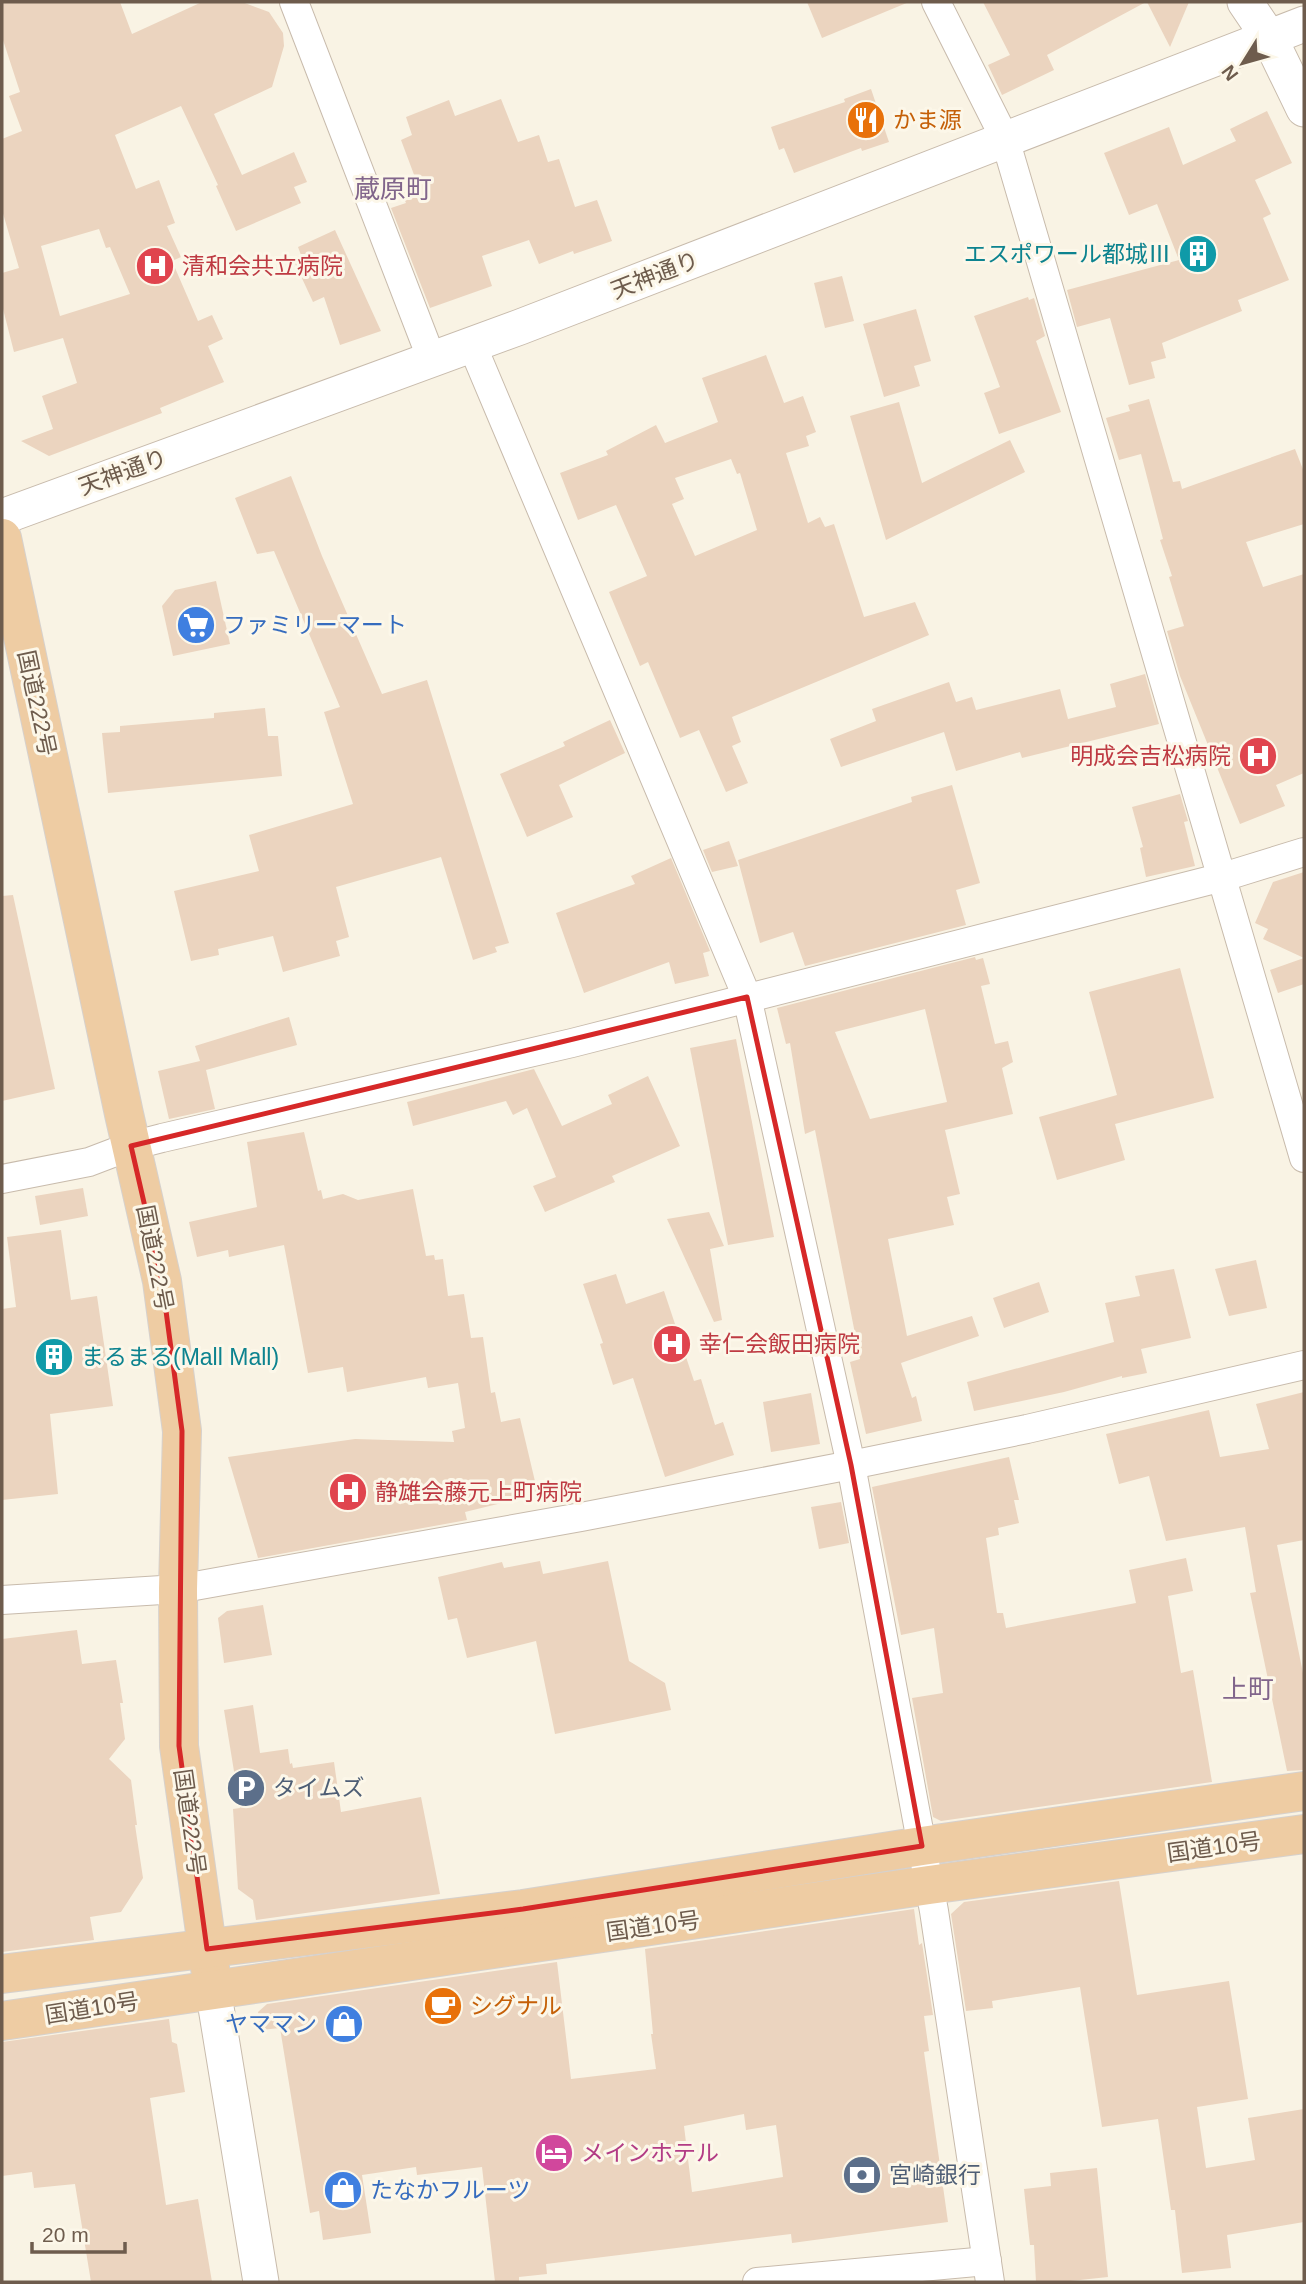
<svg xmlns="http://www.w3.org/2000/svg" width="1306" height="2284" font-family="Helvetica,'Noto Sans JP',sans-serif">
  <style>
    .building { fill: #ebd4bf; fill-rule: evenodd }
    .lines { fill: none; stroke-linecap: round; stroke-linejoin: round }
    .minor-casing { stroke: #c8bbac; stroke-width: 30 }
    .tertiary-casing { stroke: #c8bbac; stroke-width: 37 }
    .trunk-casing { stroke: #d6d1cd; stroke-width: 40 }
    .minor { stroke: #fff; stroke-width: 28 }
    .tertiary { stroke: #fff; stroke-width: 35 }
    .trunk { stroke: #eecca3; stroke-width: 38 }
    .marked { fill: none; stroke: #d62828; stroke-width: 5; stroke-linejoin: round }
    .labels { text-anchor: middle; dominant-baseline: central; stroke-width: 6; stroke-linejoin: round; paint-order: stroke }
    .food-label { font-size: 23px; fill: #c56008; stroke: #fcf7e9; text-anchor: start }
    .culture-label { font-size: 23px; fill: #0d838f; stroke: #fcf7e9; text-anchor: end }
    .health-label { font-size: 23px; fill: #be3a42; stroke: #fcf7e9; text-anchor: start }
    .street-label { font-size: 23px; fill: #6e5c4d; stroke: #fcf7e9 }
    .shop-label { font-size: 23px; fill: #366cbe; stroke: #fcf7e9; text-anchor: start }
    .service-label { font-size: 23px; fill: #4e5e75; stroke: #fcf7e9; text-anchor: start }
    .hotel-label { font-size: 23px; fill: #b23c85; stroke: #fcf7e9; text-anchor: start }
    .quarter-label { font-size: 26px; fill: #81658b; stroke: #fcf7e9 }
  </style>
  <rect width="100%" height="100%" fill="#f9f3e4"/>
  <g class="building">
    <path d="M2 2H120L132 34 202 2H242L269 12 283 33 284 46 272 87 214 114 242 175 294 152 307 182 294 187 301 203 236 231 216 186 218 185 181 106 115 135 136 189 159 180 175 223 167 226 181 257 172 261 198 321 212 315 223 339 208 346 224 382 160 408 162 413 49 456 21 441 53 429 42 396 77 383 63 338 14 352 2 305V273L19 268 2 210V139L22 131 9 96 20 92 2 37ZM99 229 106 248 110 247 130 294 60 316 41 246Z"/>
    <path d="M807 2H909L822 38Z"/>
    <path d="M983 2H1146L1047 55 1054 70 1002 95 988 65 1010 55Z"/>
    <path d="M1147 2H1189L1170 47Z"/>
    <path d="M871 89 889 142 862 151 861 148 794 173 784 148 779 150 771 127 845 102 844 99Z"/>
    <path d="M501 99 518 142 539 135 548 162 559 159 575 207 597 200 612 241 574 254 573 251 539 264 529 240 482 256 492 286 430 308 391 208 406 203 399 187 416 180 401 140 412 135 406 117 449 100 455 116Z"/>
    <path d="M1267 111 1292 163 1255 180 1271 214 1263 218 1289 280 1238 300 1242 311 1162 343 1166 358 1151 362 1155 378 1129 385 1110 318 1077 327 1067 290 1179 260 1157 204 1129 215 1104 153 1169 127 1183 165 1236 141 1230 129Z"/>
    <path d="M335 230 381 331 340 345 324 297 313 302 293 259 301 255 298 247Z"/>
    <path d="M842 276 854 321 825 328 814 283Z"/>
    <path d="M1028 297 1029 300 1034 298 1045 336 1036 341 1061 412 999 434 984 393 1000 387 974 316Z"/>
    <path d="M916 309 931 361 914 366 920 386 884 397 863 324Z"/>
    <path d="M766 355 784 403 803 396 816 432 806 436 809 446 786 453 808 523 820 517 825 527 834 524 864 617 915 602 929 635 732 717 741 742 732 746 748 783 726 792 699 730 680 738 648 662 640 666 609 592 647 576 616 505 578 520 560 473 608 455 606 451 656 425 665 443 718 422 702 378ZM731 459 737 474 740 473 757 530 695 556 672 504 684 499 675 478Z"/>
    <path d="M1149 399 1173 482 1180 481 1182 489 1295 449 1304 472V524L1246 542 1263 587 1304 574V773L1276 785 1285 806 1240 824 1180 676 1167 631 1184 626 1169 577 1172 576 1160 540 1163 539 1141 454 1119 460 1106 418 1130 411 1128 405Z"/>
    <path d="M899 402 922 483 1010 440 1025 472 886 540 850 416Z"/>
    <path d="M291 476 322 556 382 694 427 680 509 943 495 947 497 952 473 960 441 857 336 887 349 937 336 941 340 956 283 972 273 936 218 949 219 955 191 961 174 891 259 871 249 835 353 804 324 712 340 707 274 551 257 554 235 498Z"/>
    <path d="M216 581 230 644 173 656 162 606 175 590Z"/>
    <path d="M1145 674 1159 724 1022 758 1020 752 956 771 944 732 841 767 830 739 876 721 872 709 949 682 956 702 972 697 976 710 1060 689 1068 719 1116 707 1110 684Z"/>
    <path d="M265 708 268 736H278L282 776 108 793 102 733 120 732V726L214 718V713Z"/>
    <path d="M610 720 625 753 559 785 573 817 527 837 500 774 565 746 563 742Z"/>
    <path d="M952 785 980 883 956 890 966 925 805 966 793 932 760 943 738 860 912 802 911 797Z"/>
    <path d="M1180 794 1188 821 1184 822 1195 866 1146 877 1140 848 1143 847 1132 807Z"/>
    <path d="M729 841 738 866 712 872 703 850Z"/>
    <path d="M671 858 710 951 703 953 709 976 675 984 669 962 584 993 556 913 635 884 631 876Z"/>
    <path d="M1304 872V958L1263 939 1268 929 1255 923 1273 882Z"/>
    <path d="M13 895 55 1089 2 1101V896Z"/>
    <path d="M975 957 976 960 983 958 990 984 981 986 995 1044 1008 1041 1013 1062 1002 1068 1013 1114 945 1130 960 1194 947 1197 954 1225 888 1239 907 1336 972 1316 979 1336 901 1363 912 1398 916 1396 922 1421 866 1434 850 1362 860 1359 815 1130 805 1134 790 1043 786 1044 777 1008ZM925 1009 947 1102 870 1119 835 1032Z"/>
    <path d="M1304 958V984L1278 993 1270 970Z"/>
    <path d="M1180 968 1214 1098 1115 1124 1125 1160 1057 1180 1039 1117 1117 1095 1089 992Z"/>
    <path d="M289 1017 297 1045 206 1070 215 1109 169 1119 158 1071 200 1061 195 1046Z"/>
    <path d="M736 1039 774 1237 728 1245 690 1048Z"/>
    <path d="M534 1069 562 1126 612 1104 608 1095 648 1076 680 1146 612 1176 615 1182 545 1212 533 1186 556 1177 527 1108 513 1115 506 1101 413 1126 407 1102Z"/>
    <path d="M304 1132 318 1191 321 1190 323 1199 343 1194 358 1200 413 1189 426 1256 434 1255 435 1260 443 1259 448 1296 464 1294 471 1338 483 1337 491 1393 495 1392 501 1422 520 1418 538 1494 465 1512 467 1520 258 1558 228 1457 355 1439 454 1442 452 1431 465 1428 458 1383 428 1388 426 1377 347 1392 343 1367 308 1373 284 1245 229 1257 228 1250 197 1257 189 1222 257 1207 247 1142Z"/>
    <path d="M83 1188 88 1216 40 1225 35 1196Z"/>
    <path d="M709 1212 724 1246 710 1249 722 1320 714 1322 667 1219Z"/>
    <path d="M61 1230 71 1300 97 1296 113 1406 50 1414 58 1494 2 1500V1309L16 1307 7 1237Z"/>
    <path d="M1256 1260 1267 1308 1229 1316 1215 1269Z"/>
    <path d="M1174 1269 1191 1338 1141 1349 1147 1373 1122 1378V1376L1064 1392 974 1411 967 1382 1114 1342 1105 1303 1140 1296 1135 1276Z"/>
    <path d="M616 1274 626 1304 664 1291 694 1381 701 1379 715 1425 723 1422 734 1455 665 1477 633 1378 613 1385 600 1344 603 1343 583 1284Z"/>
    <path d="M1039 1282 1049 1312 1004 1328 993 1298Z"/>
    <path d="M1304 1392V1540L1277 1545 1304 1678V1770L1287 1771 1250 1593 1256 1592 1245 1527 1166 1541 1149 1476 1119 1484 1106 1434 1209 1410 1220 1457 1269 1449 1256 1404Z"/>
    <path d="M811 1393 820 1444 771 1452 763 1402Z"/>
    <path d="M1009 1457 1019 1500H1014L1019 1523 998 1528 999 1535 986 1538 997 1613H1003L1006 1628 1136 1603 1129 1570 1186 1558 1193 1591 1168 1596 1181 1673 1193 1670 1212 1782 941 1821 933 1817 912 1698 943 1693 934 1628 901 1635 872 1487Z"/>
    <path d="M841 1502 849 1543 819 1549 811 1507Z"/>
    <path d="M540 1561 543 1574 608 1561 629 1661 665 1683 671 1710 555 1734 536 1641 467 1658 457 1618 448 1620 438 1577 502 1562 504 1568Z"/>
    <path d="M263 1605 272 1655 224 1663 218 1618 227 1611Z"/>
    <path d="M77 1630 82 1664 116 1660 123 1703H120L125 1739 109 1759 131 1780 137 1825H135L143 1878 121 1912 90 1917 94 1940 2 1952V1639Z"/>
    <path d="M253 1705 260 1753 288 1749 290 1764 292 1763 293 1768 334 1762 341 1812 421 1797 440 1894 256 1920 253 1900 238 1889 233 1809 240 1808 224 1710Z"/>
    <path d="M1119 1881 1137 1995 1229 1981 1248 2099 1197 2107 1206 2168 1255 2160 1248 2118 1304 2109V2222L1227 2235 1231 2268 1182 2273 1175 2210H1171L1158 2119 1102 2127 1080 1987 992 2001 993 2008 966 2011 951 1914 964 1902Z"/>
    <path d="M914 1909 919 1945 922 1943 933 2015 924 2016 929 2051 924 2052 948 2222 792 2243 791 2234 546 2264 547 2274 519 2277V2282H495L482 2167 417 2175 416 2167 362 2175 371 2233 323 2240 319 2211 310 2213 280 2028 261 2030 258 2012 267 2004 557 1962 571 2079 656 2069 651 2034H653L645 1949ZM744 2114 746 2130 776 2125 783 2177 692 2192 684 2126Z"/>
    <path d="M169 2019 172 2042 177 2044 185 2092 150 2098 166 2205 198 2199 212 2282H91L75 2184 34 2188 32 2172 2 2176V2042Z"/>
    <path d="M1097 2168 1108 2277 1061 2282H1036L1034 2245H1030L1024 2189 1051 2186 1050 2173Z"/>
  </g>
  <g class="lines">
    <g class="minor-casing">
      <g id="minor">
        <path d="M294 2 432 360"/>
        <path d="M936 2 1005 139 1304 1158"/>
        <path d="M472 345 747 997 851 1465 934 1911 990 2282"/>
        <path d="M2 1179 89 1162 131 1146 162 1138 572 1043 1223 877 1304 852"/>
        <path d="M2 1600 178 1589 581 1517 851 1465 1027 1429 1304 1365"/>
        <path d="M757 2282 987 2261"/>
      </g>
    </g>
    <g class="tertiary-casing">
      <g id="tertiary">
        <path d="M1245 2 1270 39 1304 109"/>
        <path d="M2 517 520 327 1304 24"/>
        <path d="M213 1989 261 2282"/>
      </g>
    </g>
    <g class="trunk-casing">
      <g id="trunk">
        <path d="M2 538 124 1114 162 1281 182 1431 178 1589 179 1746 213 1989"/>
        <path d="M2 1974 523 1909 922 1846 1304 1791"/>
        <path d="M2 2021 929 1885 1304 1834"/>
      </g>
    </g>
    <use href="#minor" class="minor"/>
    <use href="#tertiary" class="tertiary"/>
    <use href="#trunk" class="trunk"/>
  </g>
  <path class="marked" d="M747 997 851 1465 922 1846 523 1909 207 1949 179 1746 182 1431 162 1281 131 1146Z"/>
  <defs>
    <g id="restaurant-disc" transform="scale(2.0125)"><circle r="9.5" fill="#e8710a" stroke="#fcf7e9"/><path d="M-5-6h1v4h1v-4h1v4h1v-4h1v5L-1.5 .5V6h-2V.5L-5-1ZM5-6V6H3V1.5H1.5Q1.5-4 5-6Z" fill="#fff"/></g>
    <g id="building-disc" transform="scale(2.0125)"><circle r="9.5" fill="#0f9aa8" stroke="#fcf7e9"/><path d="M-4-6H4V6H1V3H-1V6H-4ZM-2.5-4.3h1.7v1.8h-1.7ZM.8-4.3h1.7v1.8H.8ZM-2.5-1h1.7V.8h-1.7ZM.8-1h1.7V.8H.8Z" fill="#fff"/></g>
    <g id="hospital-disc" transform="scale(2.0125)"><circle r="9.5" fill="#e0444e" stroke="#fcf7e9"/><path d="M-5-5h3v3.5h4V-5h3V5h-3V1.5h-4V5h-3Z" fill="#fff"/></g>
    <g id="supermarket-disc" transform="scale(2.0125)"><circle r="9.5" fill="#3f7fe0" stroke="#fcf7e9"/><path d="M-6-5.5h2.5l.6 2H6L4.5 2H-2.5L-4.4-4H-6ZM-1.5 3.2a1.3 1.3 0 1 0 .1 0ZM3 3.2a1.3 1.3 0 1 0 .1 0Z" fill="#fff"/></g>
    <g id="parking-disc" transform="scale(2.0125)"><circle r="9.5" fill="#5c6f8a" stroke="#fcf7e9"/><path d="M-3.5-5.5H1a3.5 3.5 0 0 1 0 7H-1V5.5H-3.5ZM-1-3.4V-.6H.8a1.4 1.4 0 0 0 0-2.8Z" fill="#fff"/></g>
    <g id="cafe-disc" transform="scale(2.0125)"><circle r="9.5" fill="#e8710a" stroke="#fcf7e9"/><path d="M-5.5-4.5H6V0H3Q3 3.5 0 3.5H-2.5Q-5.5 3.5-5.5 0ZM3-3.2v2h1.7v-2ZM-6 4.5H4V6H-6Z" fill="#fff"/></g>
    <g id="shop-disc" transform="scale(2.0125)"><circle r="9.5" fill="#3f7fe0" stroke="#fcf7e9"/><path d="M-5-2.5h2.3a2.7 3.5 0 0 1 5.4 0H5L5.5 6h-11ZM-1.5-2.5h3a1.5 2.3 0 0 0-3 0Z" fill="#fff"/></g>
    <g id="hotel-disc" transform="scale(2.0125)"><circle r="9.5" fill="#d1479c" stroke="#fcf7e9"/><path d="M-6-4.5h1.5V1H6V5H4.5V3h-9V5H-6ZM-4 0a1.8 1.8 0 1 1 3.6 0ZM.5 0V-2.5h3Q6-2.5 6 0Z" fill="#fff"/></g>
    <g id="bank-disc" transform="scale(2.0125)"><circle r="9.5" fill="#5c6f8a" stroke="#fcf7e9"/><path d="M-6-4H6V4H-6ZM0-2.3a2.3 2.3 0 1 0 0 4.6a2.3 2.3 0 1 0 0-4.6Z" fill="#fff"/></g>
  </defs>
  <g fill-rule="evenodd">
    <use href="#restaurant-disc" x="866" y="120"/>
    <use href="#building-disc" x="1198" y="254"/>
    <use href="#hospital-disc" x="155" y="266"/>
    <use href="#supermarket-disc" x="196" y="625"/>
    <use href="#hospital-disc" x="1258" y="756"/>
    <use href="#hospital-disc" x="672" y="1344"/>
    <use href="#building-disc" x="54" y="1357"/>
    <use href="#hospital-disc" x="348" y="1492"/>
    <use href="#parking-disc" x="246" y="1788"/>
    <use href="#cafe-disc" x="443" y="2006"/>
    <use href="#shop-disc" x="344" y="2024"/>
    <use href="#hotel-disc" x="554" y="2153"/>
    <use href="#bank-disc" x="862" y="2175"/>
    <use href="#shop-disc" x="343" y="2190"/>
  </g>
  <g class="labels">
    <g class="food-label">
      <text x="893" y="120">かま源</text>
      <text x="470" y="2006">シグナル</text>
    </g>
    <g class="culture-label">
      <text x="1171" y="254">エスポワール都城Ⅲ</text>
      <text x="81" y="1357" text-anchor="start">まるまる(Mall Mall)</text>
    </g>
    <g class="health-label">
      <text x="182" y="266">清和会共立病院</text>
      <text x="1231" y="756" text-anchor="end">明成会吉松病院</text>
      <text x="699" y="1344">幸仁会飯田病院</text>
      <text x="375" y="1492">静雄会藤元上町病院</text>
    </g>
    <g class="street-label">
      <text transform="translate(655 275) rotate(-21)">天神通り</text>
      <text transform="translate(123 472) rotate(-20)">天神通り</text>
      <text transform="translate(37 703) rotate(78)">国道222号</text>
      <text transform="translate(155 1258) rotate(79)">国道222号</text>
      <text transform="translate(190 1822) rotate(82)">国道222号</text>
      <text transform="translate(1214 1847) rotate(-8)">国道10号</text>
      <text transform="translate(653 1926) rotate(-8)">国道10号</text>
      <text transform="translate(92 2008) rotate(-9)">国道10号</text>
    </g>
    <g class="shop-label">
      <text x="223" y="625">ファミリーマート</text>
      <text x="317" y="2024" text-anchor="end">ヤママン</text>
      <text x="370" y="2190">たなかフルーツ</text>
    </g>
    <g class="service-label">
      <text x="273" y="1788">タイムズ</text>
      <text x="889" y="2175">宮崎銀行</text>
    </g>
    <g class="hotel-label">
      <text x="581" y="2153">メインホテル</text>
    </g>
    <g class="quarter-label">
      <text x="393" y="189">蔵原町</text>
      <text x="1248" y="1689">上町</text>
    </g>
  </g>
  <rect width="1306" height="2284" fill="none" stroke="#6e5c4d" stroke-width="7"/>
  <g transform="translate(1243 63) rotate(233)" stroke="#fcf7e9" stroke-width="5" paint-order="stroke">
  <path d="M0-5L12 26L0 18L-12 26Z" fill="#6e5c4d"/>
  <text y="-10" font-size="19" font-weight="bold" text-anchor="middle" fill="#6e5c4d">N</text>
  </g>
  <path d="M32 2242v10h93v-10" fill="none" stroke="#6e5c4d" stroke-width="3.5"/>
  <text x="42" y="2242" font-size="21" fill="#6e5c4d" stroke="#fcf7e9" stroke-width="5" paint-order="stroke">20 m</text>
</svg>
